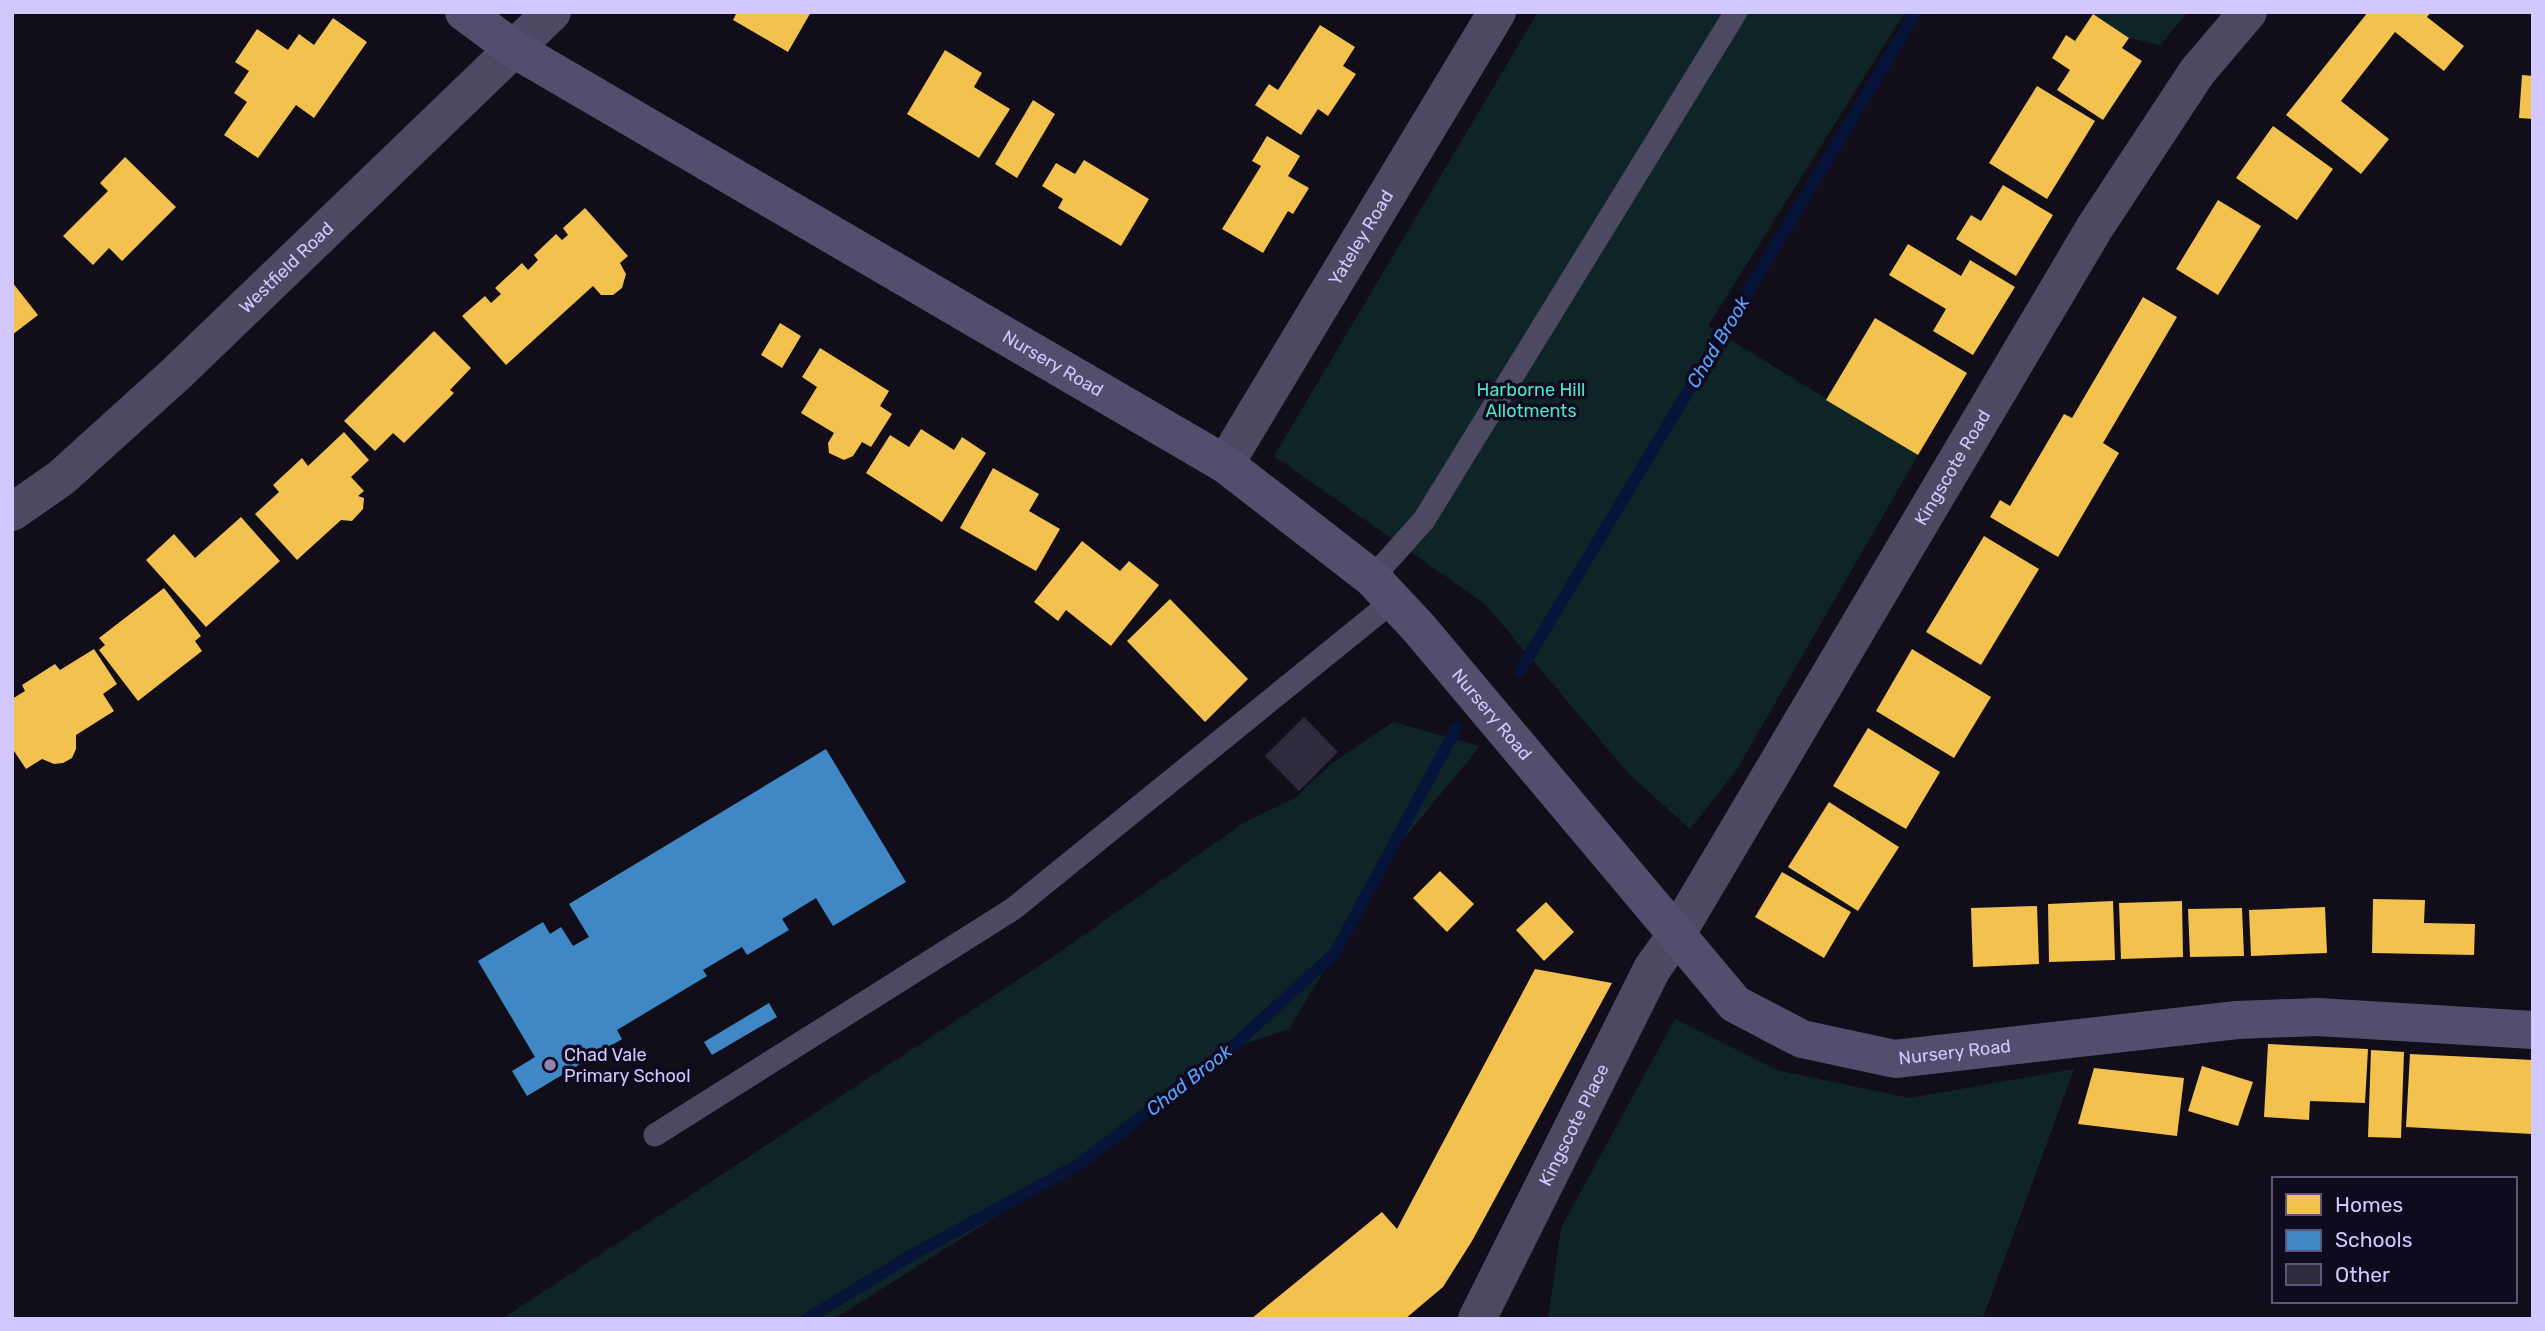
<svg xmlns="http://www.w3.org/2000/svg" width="2545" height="1331" font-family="Rubik,sans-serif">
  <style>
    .green { fill: #0e2426 }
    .homes { fill: #f2c14e }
    .schools { fill: #3f88c5 }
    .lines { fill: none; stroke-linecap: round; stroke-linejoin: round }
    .stream { stroke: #061439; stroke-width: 12 }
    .building { fill: #2f2b3d }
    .lane { stroke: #4d4963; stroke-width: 23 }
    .street { stroke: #4d4963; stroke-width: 38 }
    .secondary { stroke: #524f6e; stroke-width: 38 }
    .poi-dot { fill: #8e86af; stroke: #0f0a1e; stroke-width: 2.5 }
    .labels { text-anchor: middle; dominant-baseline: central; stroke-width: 7; stroke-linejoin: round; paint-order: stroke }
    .street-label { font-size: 18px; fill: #d2c7ff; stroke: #0f0a1e }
    .park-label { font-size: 18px; fill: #4be7cb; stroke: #0f0a1e }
    .poi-label { font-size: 18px; fill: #d2c7ff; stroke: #0f0a1e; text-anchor: start }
    .water-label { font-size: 19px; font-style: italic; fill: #55a4ff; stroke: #0f0a1e }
  </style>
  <rect width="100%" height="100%" fill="#110e1a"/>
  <g class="green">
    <path d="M1538 12H1905L1708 326 1918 455 1736 771 1690 829 1628 773 1485 604 1274 456Z"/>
    <path d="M2090 12H2188L2160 45 2129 38Z"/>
    <path d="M1393 722 1480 746 1398 846 1289 1029 1230 1049 1078 1165 834 1319H502L1051 958 1245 822 1295 798 1331 764Z"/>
    <path d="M1675 1019 1777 1070 1909 1098 2074 1069 1983 1318 1548 1319 1561 1228Z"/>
  </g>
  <g class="homes">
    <path d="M737 12H811L788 52 733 20Z"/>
    <path d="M2368 12H2431L2427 17 2464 46 2444 71 2395 32 2341 101 2389 139 2361 174 2286 115Z"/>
    <path d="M2093 14 2129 38 2122 48 2142 61 2103 120 2057 90 2070 70 2052 58 2066 35 2075 41Z"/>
    <path d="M333 18 367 42 314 118 296 105 258 158 224 135 247 102 234 93 249 71 235 62 257 29 288 50 299 34 314 45Z"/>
    <path d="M1320 25 1355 47 1343 66 1356 74 1328 116 1318 109 1301 135 1255 105 1269 84 1278 90Z"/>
    <path d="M945 50 982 73 974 87 1010 109 979 158 907 114Z"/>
    <path d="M2522 75 2533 76V119L2519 118Z"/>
    <path d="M2037 86 2095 121 2047 199 1989 163Z"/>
    <path d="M1033 100 1055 114 1017 178 995 164Z"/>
    <path d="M2273 126 2333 169 2297 220 2236 178Z"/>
    <path d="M1267 136 1300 156 1288 176 1309 188 1293 214 1288 211 1263 253 1222 229 1261 166 1252 161Z"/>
    <path d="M125 157 176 207 122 261 109 248 93 265 63 236 108 191 100 183Z"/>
    <path d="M1084 160 1149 199 1121 246 1058 208 1063 199 1042 186 1056 163 1075 174Z"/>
    <path d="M2003 185 2053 215 2016 276 1956 239 1971 215 1981 221Z"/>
    <path d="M2218 200 2261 226 2218 295 2176 269Z"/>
    <path d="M585 208 628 256 620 263 626 274 622 288 613 295H601L593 286 506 365 462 316 485 296 491 303 501 294 495 288 522 263 528 270 538 260 534 255 556 234 562 240 568 235 563 228Z"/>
    <path d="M1908 244 1961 276 1970 260 2015 287 1973 355 1933 331 1946 309 1889 275Z"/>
    <path d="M12 282 38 315 12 335Z"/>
    <path d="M2143 297 2177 317 2103 443 2119 453 2058 557 1990 517 2000 500 2010 506 2064 414 2072 418Z"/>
    <path d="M1875 318 1967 373 1918 455 1826 400Z"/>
    <path d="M780 323 801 336 782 368 761 355Z"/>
    <path d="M434 331 471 368 450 390 454 393 404 443 393 433 375 451 344 421Z"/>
    <path d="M820 348 889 391 880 406 892 414 871 447 862 442 853 456 844 460 829 453 828 443 834 433 801 413 817 387 802 377Z"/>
    <path d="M921 429 954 450 962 437 986 453 942 522 866 473 890 435 909 447Z"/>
    <path d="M344 432 369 460 351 477 364 491 358 496 364 498 363 509 352 521 341 520 297 560 255 514 279 492 273 485 302 458 308 466Z"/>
    <path d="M993 468 1039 494 1029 511 1060 529 1036 571 960 528Z"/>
    <path d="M241 517 280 561 206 627 146 560 174 534 195 558Z"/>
    <path d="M1984 536 2039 569 1981 665 1926 632Z"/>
    <path d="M1082 541 1120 571 1129 561 1159 585 1111 646 1066 610 1058 621 1034 602Z"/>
    <path d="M164 588 201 636 195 641 202 651 138 701 99 650 105 645 99 638Z"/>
    <path d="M1170 599 1248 679 1205 722 1127 641Z"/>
    <path d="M94 649 117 684 103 694 114 711 76 735V749L72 758 63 763 54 764 42 759 26 769 12 748V699L25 691 22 685 55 664 60 670Z"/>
    <path d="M1912 649 1991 697 1954 758 1876 711Z"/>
    <path d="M1868 728 1940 772 1906 829 1833 786Z"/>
    <path d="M1829 802 1899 847 1858 911 1788 867Z"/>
    <path d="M1440 871 1474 904 1447 932 1413 898Z"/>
    <path d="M1782 872 1851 912 1824 958 1755 917Z"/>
    <path d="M2373 899 2425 900 2424 923 2475 924 2474 955 2372 953Z"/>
    <path d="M2113 901 2115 960 2049 962 2048 904Z"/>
    <path d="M2182 901 2183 957 2121 959 2119 903Z"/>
    <path d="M1546 902 1574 932 1544 961 1516 930Z"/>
    <path d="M2037 906 2039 964 1973 967 1971 908Z"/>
    <path d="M2325 907 2327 953 2251 956 2249 910Z"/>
    <path d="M2242 908 2244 956 2190 957 2188 909Z"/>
    <path d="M1535 969 1612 983 1472 1241 1443 1287 1405 1319H1251L1382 1212 1397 1229Z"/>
    <path d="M2268 1044 2368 1049 2365 1103 2310 1101 2309 1120 2264 1117Z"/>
    <path d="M2371 1050 2404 1052 2401 1138 2368 1137Z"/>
    <path d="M2410 1054 2533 1060 2532 1134 2406 1127Z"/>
    <path d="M2202 1066 2253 1082 2238 1126 2188 1111Z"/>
    <path d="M2094 1068 2184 1078 2177 1136 2078 1124Z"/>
  </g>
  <g class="schools">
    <path d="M826 749 906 882 833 926 816 898 782 919 789 930 747 955 742 947 703 970 707 976 617 1030 622 1039 527 1096 512 1071 535 1057 478 961 543 922 550 934 561 927 573 946 589 937 569 904Z"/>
    <path d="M769 1003 777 1017 712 1055 704 1042Z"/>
  </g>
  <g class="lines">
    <g class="stream">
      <path d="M1520 671 1916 12"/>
      <path d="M807 1319 910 1256 1078 1165 1230 1049 1335 953 1457 727"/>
    </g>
  </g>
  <path class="building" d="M1304 717 1338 752 1299 791 1265 756Z"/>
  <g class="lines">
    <g class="lane">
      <path d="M1372 578 1424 520 1736 12"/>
      <path d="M655 1135 1013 909 1394 600"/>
    </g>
    <g class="street">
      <path id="s1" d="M1225 464 1497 12"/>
      <path id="s2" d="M12 512 61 478 177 373 552 12"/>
      <path id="s3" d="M1477 1319 1652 969 1676 935 2095 227 2197 72 2248 12"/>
    </g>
    <path class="secondary" id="s4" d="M464 12 514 49 1225 464 1372 578 1418 627 1735 1004 1802 1039 1895 1059 2237 1020 2318 1017 2533 1030"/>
  </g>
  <circle class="poi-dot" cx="550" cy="1065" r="7"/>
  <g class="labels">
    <g class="street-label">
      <text stroke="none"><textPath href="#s1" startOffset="264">Yateley Road</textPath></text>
      <text stroke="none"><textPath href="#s2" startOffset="368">Westfield Road</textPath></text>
      <text stroke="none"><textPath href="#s4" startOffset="686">Nursery Road</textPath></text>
      <text stroke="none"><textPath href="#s3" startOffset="976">Kingscote Road</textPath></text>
      <text stroke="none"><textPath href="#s4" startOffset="1253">Nursery Road</textPath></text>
      <text stroke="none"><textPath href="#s4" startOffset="1862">Nursery Road</textPath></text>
      <text stroke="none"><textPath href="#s3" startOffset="217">Kingscote Place</textPath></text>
    </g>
    <g class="park-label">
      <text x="1531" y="390">Harborne Hill<tspan x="1531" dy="21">Allotments</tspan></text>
    </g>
    <g class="poi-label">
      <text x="564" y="1055">Chad Vale<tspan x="564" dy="21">Primary School</tspan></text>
    </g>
    <g class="water-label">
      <text transform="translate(1718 342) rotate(-59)">Chad Brook</text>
      <text transform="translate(1189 1080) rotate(-38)">Chad Brook</text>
    </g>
  </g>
  <rect width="2545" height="1331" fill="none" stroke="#d2c7ff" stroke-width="28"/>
  <rect x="2272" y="1177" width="245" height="126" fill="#0f0a1e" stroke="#5d5678" stroke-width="2"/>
  <rect x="2286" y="1194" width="35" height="21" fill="#f2c14e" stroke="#5d5678" stroke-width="2"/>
  <text x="2335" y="1212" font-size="21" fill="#d2c7ff">Homes</text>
  <rect x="2286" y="1230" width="35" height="21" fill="#3f88c5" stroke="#5d5678" stroke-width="2"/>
  <text x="2335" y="1247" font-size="21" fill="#d2c7ff">Schools</text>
  <rect x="2286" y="1264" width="35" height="21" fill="#2f2b3d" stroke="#5d5678" stroke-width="2"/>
  <text x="2335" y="1282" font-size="21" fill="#d2c7ff">Other</text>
</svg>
